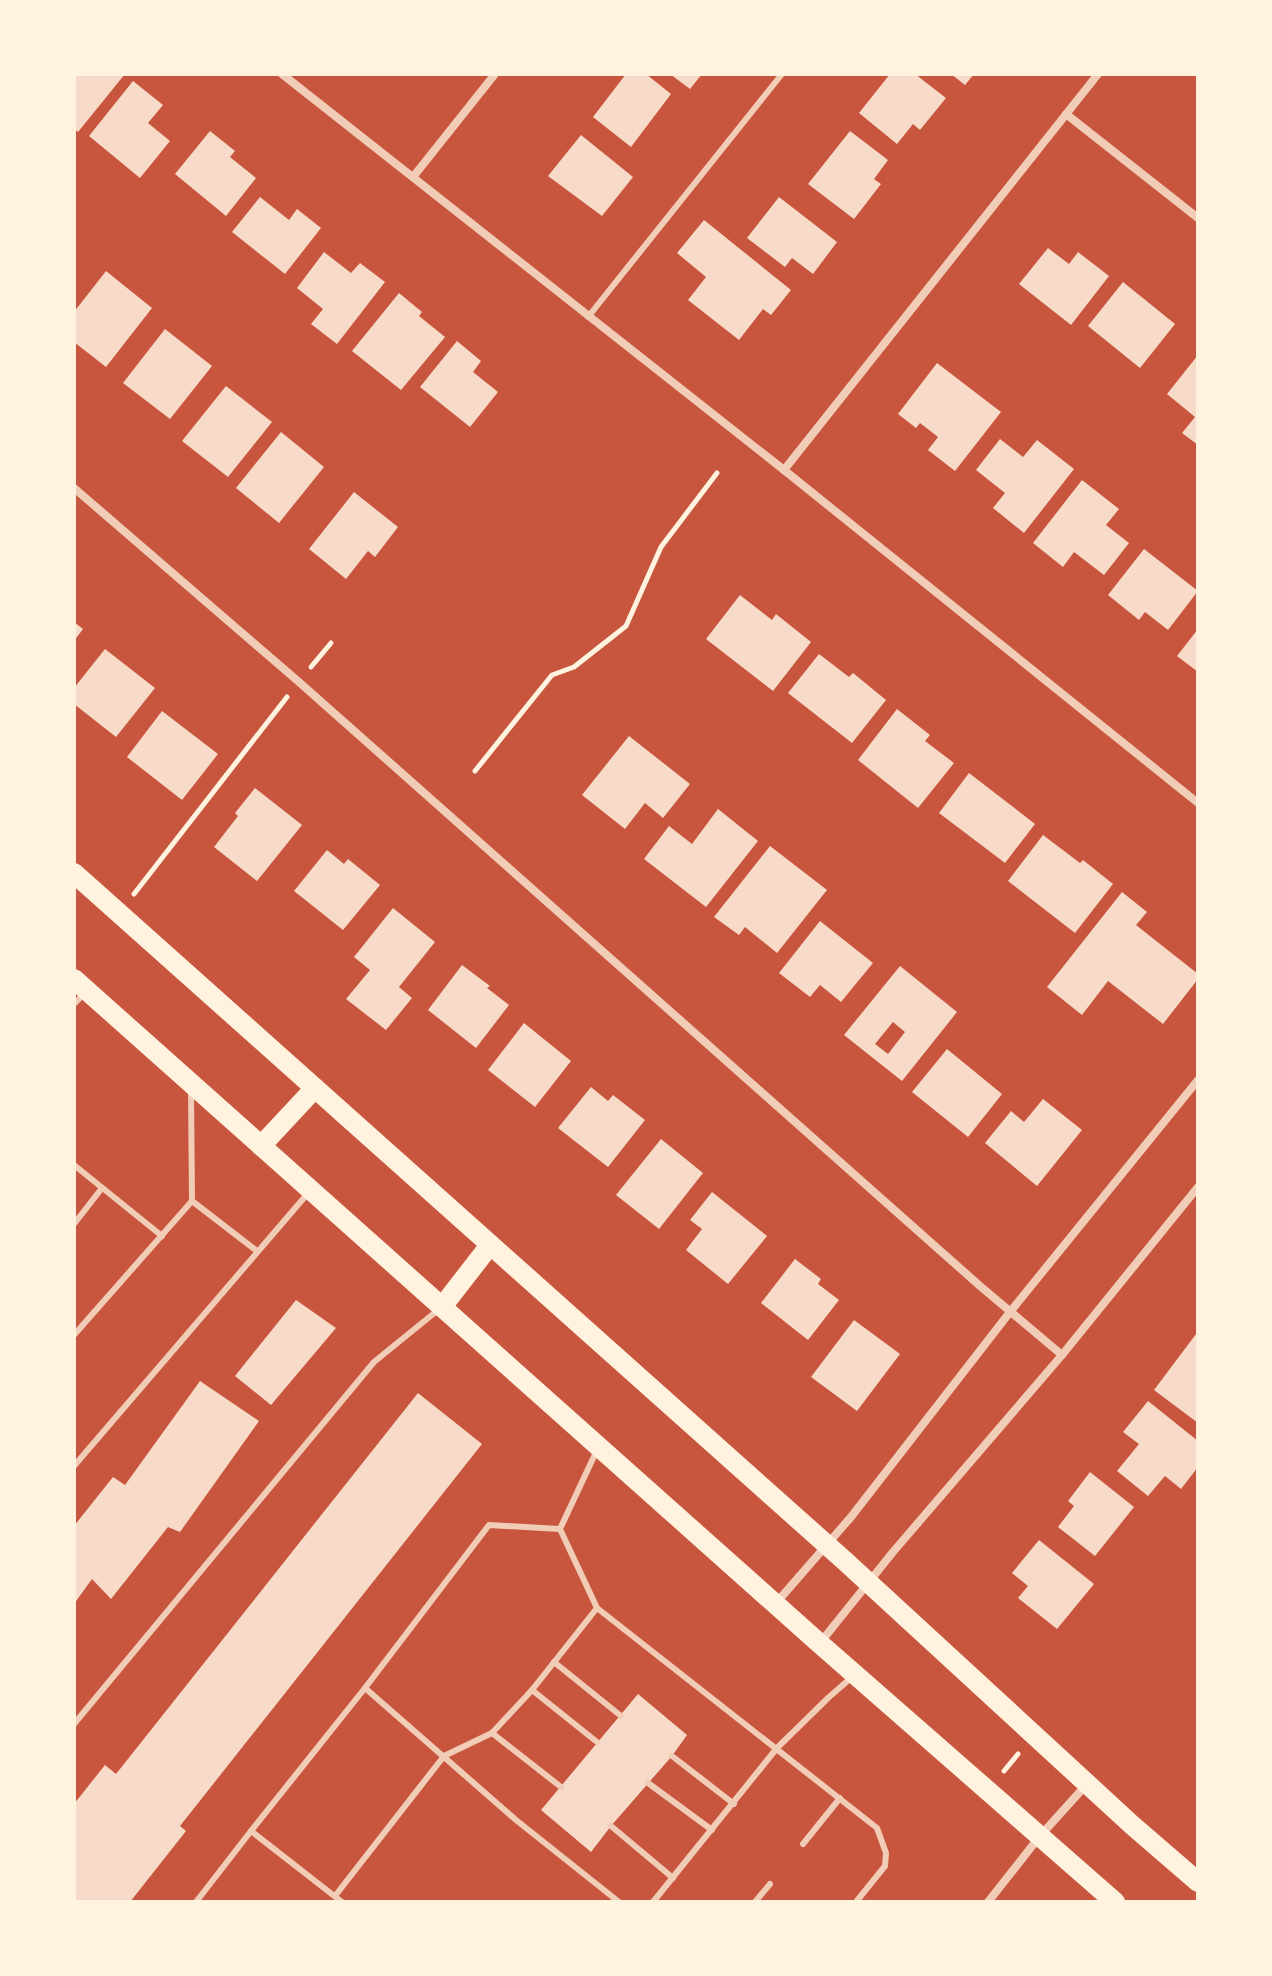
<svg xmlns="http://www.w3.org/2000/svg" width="1272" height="1976" font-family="Mulish,sans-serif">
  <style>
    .building { fill: #f7dbc8; fill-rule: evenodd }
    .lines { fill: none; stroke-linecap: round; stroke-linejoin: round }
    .path { stroke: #fff3e0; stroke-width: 5 }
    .service { stroke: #f1ccb7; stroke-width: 6 }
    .minor { stroke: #f1ccb7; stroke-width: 8 }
    .primary { stroke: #fff3e0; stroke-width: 20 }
  </style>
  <rect width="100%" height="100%" fill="#c8553d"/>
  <g class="building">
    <path d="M74 74H125L78 132 74 129Z"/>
    <path d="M626 74H646L671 94 631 147 593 117Z"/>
    <path d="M670 74H702L690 89Z"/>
    <path d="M890 74H915L946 98 920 130 913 124 897 144 859 113Z"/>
    <path d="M951 74H974L965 85Z"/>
    <path d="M133 81 163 105 148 123 170 141 140 178 89 136Z"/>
    <path d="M210 131 235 151 230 157 256 178 226 216 175 174Z"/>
    <path d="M850 131 888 160 874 179 881 184 854 219 808 184Z"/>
    <path d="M581 135 633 177 602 216 548 176Z"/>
    <path d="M260 197 289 220 297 209 321 228 285 274 232 232Z"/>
    <path d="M779 197 837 242 813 274 792 258 785 267 747 238Z"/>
    <path d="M704 220 791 290 771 315 763 309 739 340 688 300 706 277 677 253Z"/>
    <path d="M1048 248 1069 264 1078 252 1109 276 1071 325 1019 284Z"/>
    <path d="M324 252 351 273 360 263 385 282 337 344 311 324 323 309 297 288Z"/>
    <path d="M106 271 152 308 106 367 74 342V312Z"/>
    <path d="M1123 282 1175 324 1140 368 1088 326Z"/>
    <path d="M399 293 422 312 419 316 445 337 401 390 352 351Z"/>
    <path d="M165 329 212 366 170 419 123 383Z"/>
    <path d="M457 341 481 361 473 372 498 392 470 427 420 387Z"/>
    <path d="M1198 355V445L1182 433 1195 417 1167 394Z"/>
    <path d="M937 363 1001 412 955 471 928 450 938 437 920 423 916 428 898 414Z"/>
    <path d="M226 386 272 422 228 477 182 441Z"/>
    <path d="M281 432 324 467 279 523 236 488Z"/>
    <path d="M1000 439 1023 457 1037 440 1074 469 1024 533 993 508 1005 493 976 470Z"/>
    <path d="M1082 480 1119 509 1106 525 1129 543 1104 575 1074 552 1063 567 1033 543Z"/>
    <path d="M354 492 398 527 375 557 368 551 346 579 309 549Z"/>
    <path d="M1144 549 1198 591 1168 630 1145 612 1139 620 1108 595Z"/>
    <path d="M740 595 772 620 776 614 811 642 773 691 706 639Z"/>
    <path d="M74 622 83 629 74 641Z"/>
    <path d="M1198 629V672L1177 656Z"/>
    <path d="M105 649 155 688 116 737 74 704V688Z"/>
    <path d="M819 654 849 677 853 673 886 700 852 743 788 693Z"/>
    <path d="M897 709 930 735 925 741 954 763 918 808 858 760Z"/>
    <path d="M162 711 218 754 182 800 127 757Z"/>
    <path d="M629 736 690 784 663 818 645 803 625 829 582 795Z"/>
    <path d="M969 773 1035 824 1005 863 939 813Z"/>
    <path d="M255 788 302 825 257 881 214 847 238 816 235 813Z"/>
    <path d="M718 809 758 841 706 907 644 859 669 826 692 844Z"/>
    <path d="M1043 835 1080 863 1083 860 1113 884 1075 933 1008 881Z"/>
    <path d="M770 846 827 890 777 953 745 927 739 935 714 917Z"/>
    <path d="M327 850 344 864 348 859 380 885 343 930 294 891Z"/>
    <path d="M1122 892 1147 912 1136 925 1198 974V979L1163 1024 1108 981 1082 1015 1047 987Z"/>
    <path d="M393 908 435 942 399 987 412 998 386 1030 346 999 370 970 354 957Z"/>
    <path d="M820 921 873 963 841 1002 820 985 810 997 779 973Z"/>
    <path d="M462 965 490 986 487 988 509 1005 476 1048 428 1010Z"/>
    <path d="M900 966 957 1012 902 1081 844 1035ZM893 1022 905 1032 888 1054 875 1044Z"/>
    <path d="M524 1023 571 1061 535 1107 488 1070Z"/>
    <path d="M947 1049 1002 1094 968 1137 912 1092Z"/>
    <path d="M591 1087 608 1101 613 1095 645 1120 608 1167 558 1128Z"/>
    <path d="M1043 1099 1082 1130 1037 1186 985 1143 1011 1111 1024 1122Z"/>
    <path d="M661 1139 703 1173 659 1229 616 1195Z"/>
    <path d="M712 1192 767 1236 728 1284 686 1250 702 1229 690 1220Z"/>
    <path d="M795 1259 821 1279 818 1284 839 1300 808 1340 761 1303Z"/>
    <path d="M296 1300 336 1328 271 1405 235 1376Z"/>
    <path d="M854 1320 900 1354 857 1411 811 1377Z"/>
    <path d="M1196 1334 1198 1336V1423L1154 1390Z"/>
    <path d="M200 1381 259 1421 180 1532 168 1527 111 1599 92 1579 74 1604V1526L113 1477 125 1485Z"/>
    <path d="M418 1393 482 1444 180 1826 186 1831 130 1902H74V1804L105 1765 116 1774Z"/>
    <path d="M1148 1401 1198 1441V1467L1181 1489 1165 1476 1148 1496 1117 1471 1139 1444 1123 1432Z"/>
    <path d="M1090 1472 1134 1507 1095 1556 1058 1527 1074 1506 1068 1501Z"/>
    <path d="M1039 1540 1094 1584 1057 1629 1018 1598 1028 1586 1012 1573Z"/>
    <path d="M638 1694 687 1735 672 1756 611 1826 591 1852 541 1810Z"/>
  </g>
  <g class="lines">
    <g class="path">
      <path d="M311 667 331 643"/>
      <path d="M475 771 552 675 574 667 626 626 661 547 717 473"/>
      <path d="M134 894 287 697"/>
      <path d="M1004 1771 1018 1754"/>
    </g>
    <g class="service">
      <path d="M588 317 782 74"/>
      <path d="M74 1004 85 993"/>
      <path d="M74 1165 162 1236"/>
      <path d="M192 1201 257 1251"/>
      <path d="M74 1224 102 1188"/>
      <path d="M74 1335 192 1201 191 1091"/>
      <path d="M597 1450 560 1529 597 1608 877 1828 886 1853 885 1866 856 1902"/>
      <path d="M74 1466 309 1192"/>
      <path d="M554 1662 621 1716"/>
      <path d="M365 1688 516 1820 619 1902"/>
      <path d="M532 1690 597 1742"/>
      <path d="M74 1724 374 1362 438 1310"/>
      <path d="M492 1733 561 1787"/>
      <path d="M672 1756 734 1804"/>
      <path d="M648 1783 712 1830"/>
      <path d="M611 1826 673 1878"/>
      <path d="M803 1844 840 1798"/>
      <path d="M335 1896 444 1756 492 1733 532 1690 597 1608"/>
      <path d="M196 1902 251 1831"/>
      <path d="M342 1902 251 1831 365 1688 489 1525 560 1529"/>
      <path d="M653 1902 777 1748 828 1698 852 1677"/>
      <path d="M755 1902 770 1884"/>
    </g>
    <g class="minor">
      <path d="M282 74 784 470 1198 803"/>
      <path d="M1066 114 1198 218"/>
      <path d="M413 177 495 74"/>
      <path d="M784 470 1098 74"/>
      <path d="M74 488 299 682 980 1286 1062 1355"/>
      <path d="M777 1602 851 1517 1010 1312 1198 1080"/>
      <path d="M820 1643 893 1552 1062 1355 1198 1187"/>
      <path d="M988 1902 1040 1836 1087 1784"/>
    </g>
    <g class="primary">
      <path d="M74 873 846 1562 1132 1825 1198 1882"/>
      <path d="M74 979 819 1643 1115 1902"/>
      <path d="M261 1146 315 1088"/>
      <path d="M442 1307 490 1245"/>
    </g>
  </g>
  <rect width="1272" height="1976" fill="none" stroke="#fff3e0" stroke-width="152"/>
</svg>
